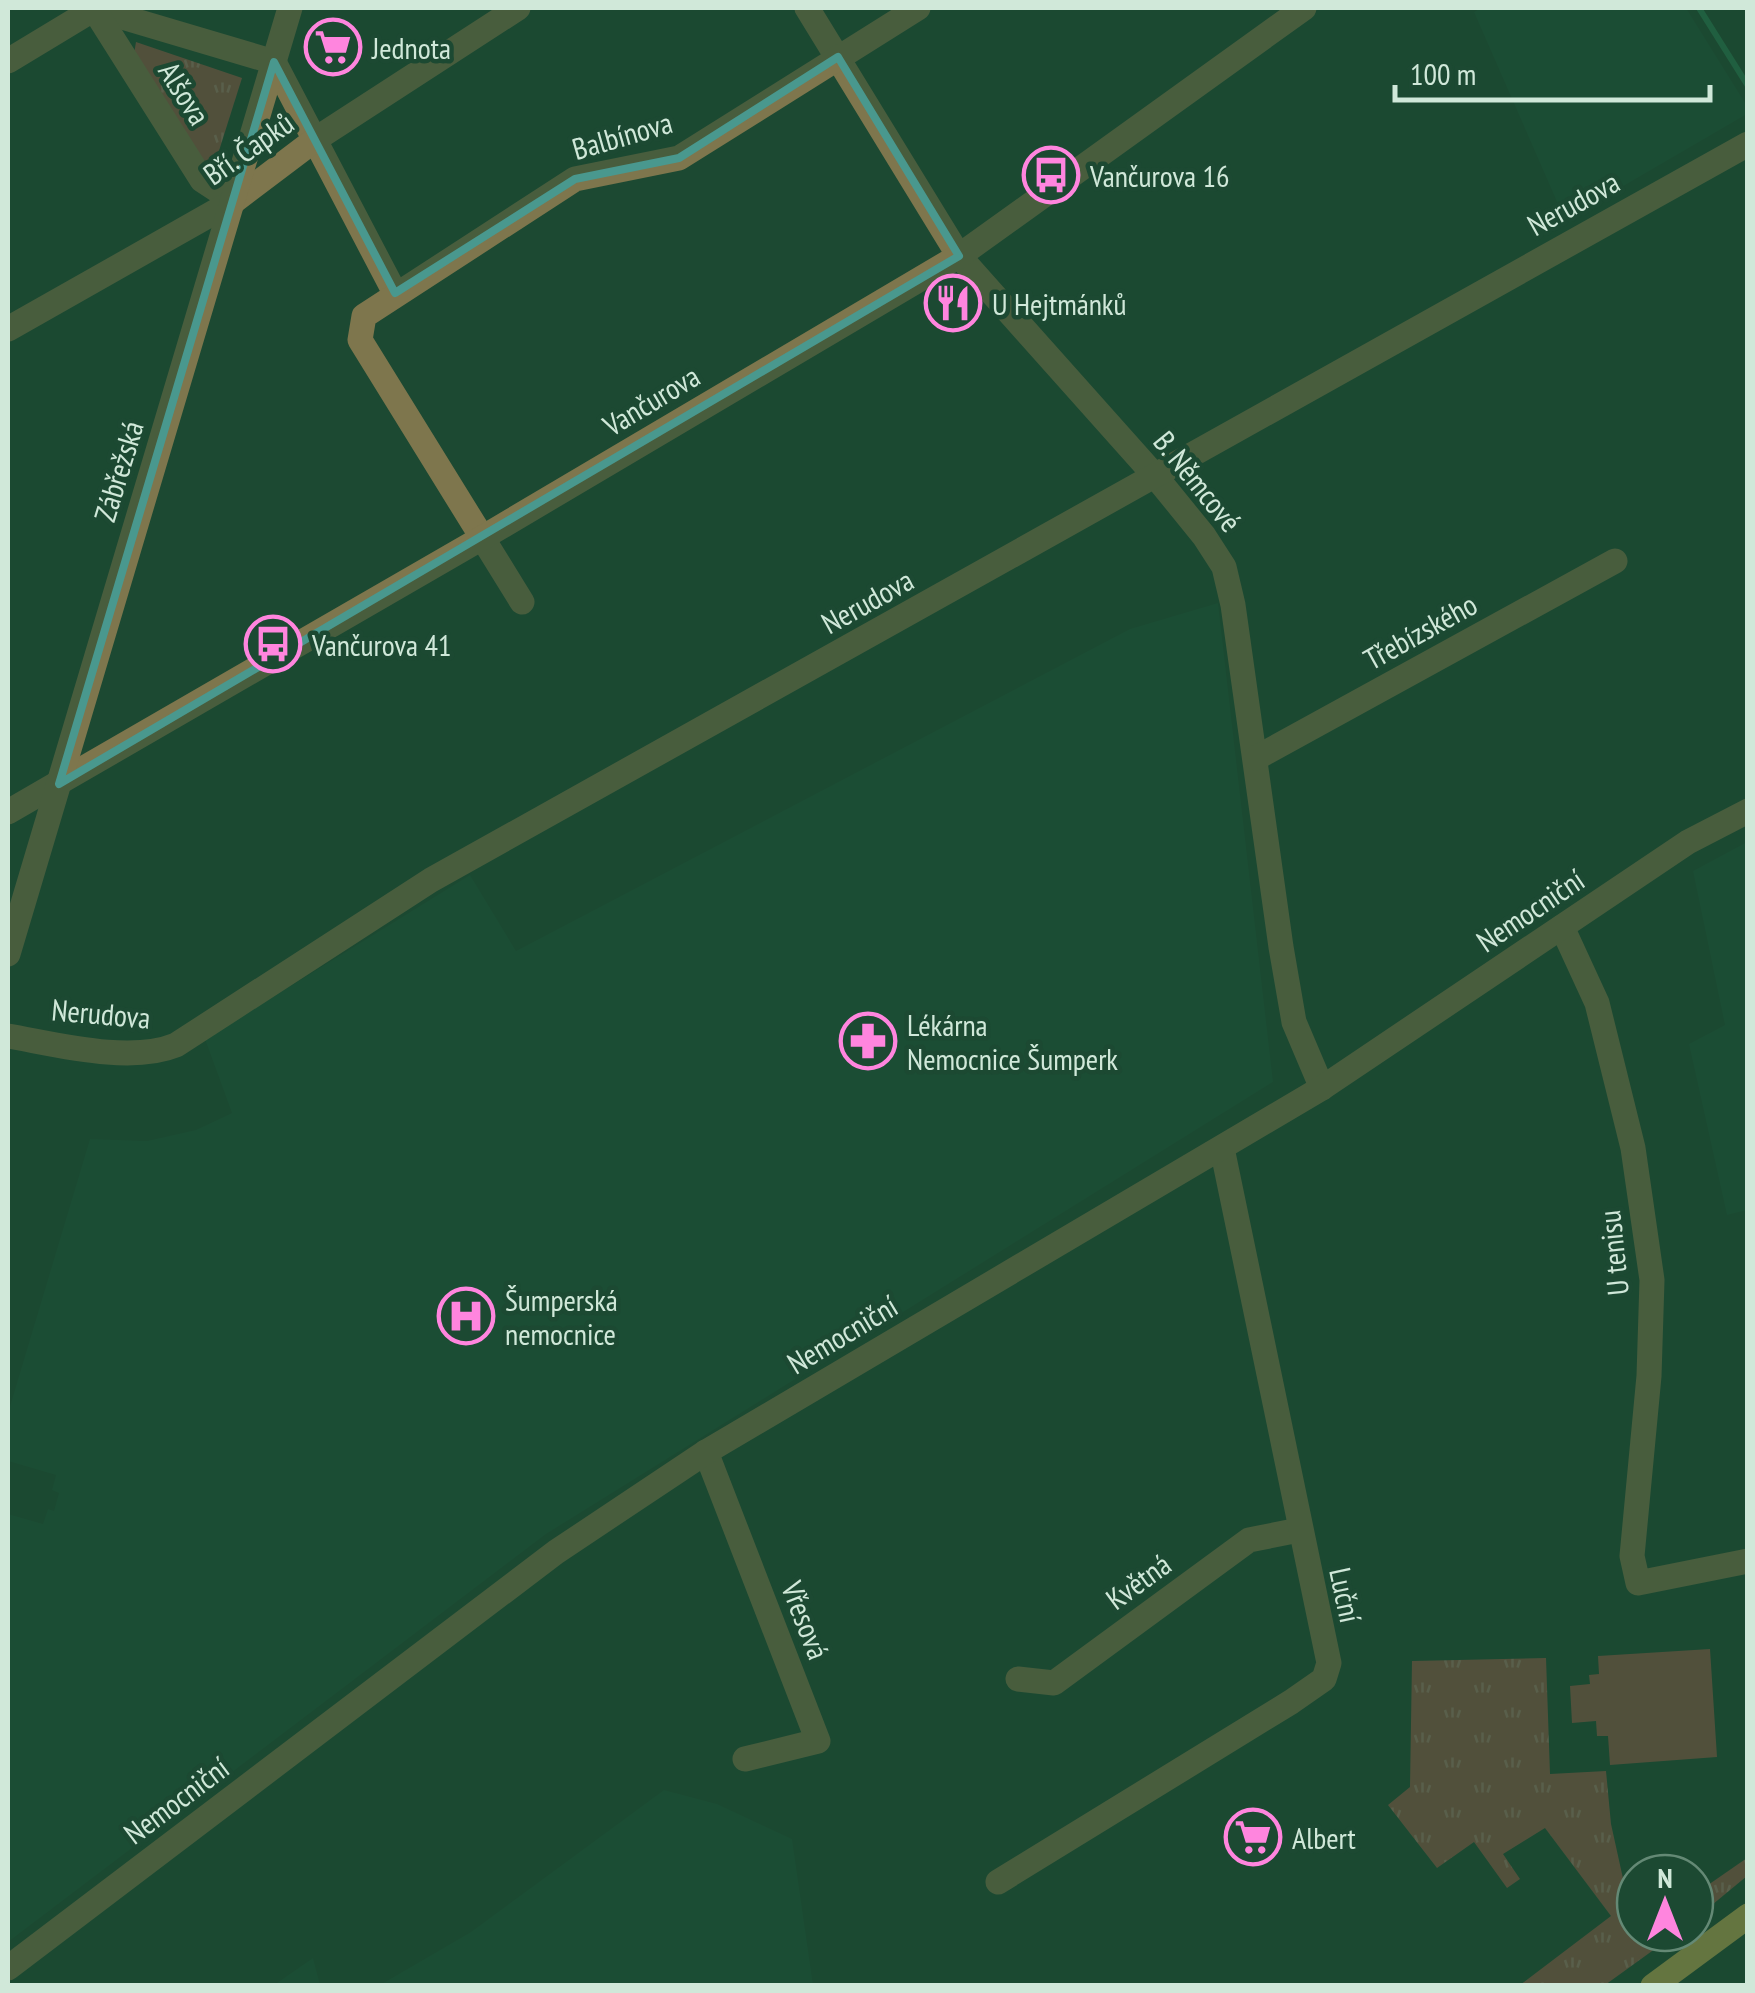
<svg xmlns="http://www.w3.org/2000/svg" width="1755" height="1993" font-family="'PT Sans Narrow',sans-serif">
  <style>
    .built { fill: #1c5338 }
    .grass { fill: url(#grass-tufts) }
    .pitch { fill: #925a48 }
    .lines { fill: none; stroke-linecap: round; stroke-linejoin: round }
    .stream { stroke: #277b52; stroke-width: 6 }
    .minor { stroke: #7e764d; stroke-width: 25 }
    .major { stroke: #bcaa53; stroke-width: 25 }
    .marked { fill: none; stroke: #49988e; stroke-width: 8; stroke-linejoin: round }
    .labels { text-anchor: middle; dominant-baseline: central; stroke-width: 9; stroke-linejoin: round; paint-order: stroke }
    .poi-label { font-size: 30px; fill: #d0e8d9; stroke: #1c4932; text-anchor: start }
    .street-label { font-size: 30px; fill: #d0e8d9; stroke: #1c4932 }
  </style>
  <defs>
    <pattern id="grass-tufts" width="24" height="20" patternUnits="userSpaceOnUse" patternTransform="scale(2.5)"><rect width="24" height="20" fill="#925a48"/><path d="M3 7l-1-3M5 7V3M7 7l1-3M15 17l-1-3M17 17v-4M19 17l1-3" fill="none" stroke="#a57a6a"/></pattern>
  </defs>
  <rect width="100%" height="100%" fill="#1c4932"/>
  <g class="built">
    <path d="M1481 8H1686L1747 106V114L1565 220 1474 12Z"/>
    <path d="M1218 603 1273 1082 546 1534 8 1942V1514L43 1524 48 1509 54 1511 59 1493 52 1490 56 1475 8 1461V1413L90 1139 147 1141 196 1130 232 1113 205 1039 470 875 516 951 1130 629Z"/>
    <path d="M1747 842V1210L1727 1215 1689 1044 1725 1025 1693 871Z"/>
    <path d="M664 1790 717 1804 792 1839 813 1985H380L471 1932Z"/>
    <path d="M313 1958 320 1985H274Z"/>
  </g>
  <g class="grass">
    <path d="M136 42 242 78 217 157 212 163 195 157 133 60Z"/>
    <path d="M1546 1658 1550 1774 1606 1771 1611 1824 1635 1933H1677L1605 1985H1520L1611 1916 1545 1828 1503 1854 1520 1879 1507 1888 1474 1842 1437 1868 1388 1805 1410 1787 1412 1661Z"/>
    <path d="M1747 1858V1876L1695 1919V1894Z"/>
  </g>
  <path class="pitch" d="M1710 1649 1717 1757 1610 1765 1608 1736H1597L1596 1721 1572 1723 1570 1686 1590 1684 1589 1675 1599 1674 1598 1656Z"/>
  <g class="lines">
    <path class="stream" d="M1699 8 1748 86"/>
    <g class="minor">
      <path d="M92 8 274 62 395 293"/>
      <path d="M807 8 959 256 1156 477 1204 536 1224 567 1233 605 1281 947 1294 1022 1322 1088"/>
      <path d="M8 61 94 9 202 180 234 201"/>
      <path d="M8 329 234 201 316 139 518 8"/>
      <path d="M522 602 360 340 364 316 575 179 679 158 918 8"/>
      <path d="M1256 758 1615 561"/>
      <path d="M8 812 482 538 959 256 1304 8"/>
      <path d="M1562 927 1597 1003 1633 1148 1652 1280 1649 1376 1632 1556 1638 1583 1748 1561"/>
      <path d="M8 954 290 8"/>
      <path d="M8 1036C55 1044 130 1064 176 1045L431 880 1748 144"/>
      <path d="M706 1452 818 1741 745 1759"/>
      <path d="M1018 1679 1054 1683 1249 1540 1299 1530"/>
      <path d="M998 1882 1291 1702 1324 1679 1329 1663 1222 1148"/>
      <path d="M8 1968 556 1552 706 1452 1322 1088 1688 842 1748 811"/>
    </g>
    <path class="major" d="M1653 1986 1748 1916"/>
  </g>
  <path d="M0 0H1755V1993H0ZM838 57 959 256 59 784 274 62 395 293 575 179 679 158Z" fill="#1c4932" fill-opacity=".55" fill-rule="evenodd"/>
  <path class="marked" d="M838 57 959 256 59 784 274 62 395 293 575 179 679 158Z"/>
  <defs>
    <g id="supermarket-ring" transform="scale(2.875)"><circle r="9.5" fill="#1c4932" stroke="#ff85de" stroke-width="1.5"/><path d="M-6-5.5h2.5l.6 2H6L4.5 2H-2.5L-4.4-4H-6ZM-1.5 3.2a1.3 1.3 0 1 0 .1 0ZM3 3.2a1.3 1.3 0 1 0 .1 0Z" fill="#ff85de"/></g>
    <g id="bus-ring" transform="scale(2.875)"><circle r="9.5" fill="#1c4932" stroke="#ff85de" stroke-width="1.5"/><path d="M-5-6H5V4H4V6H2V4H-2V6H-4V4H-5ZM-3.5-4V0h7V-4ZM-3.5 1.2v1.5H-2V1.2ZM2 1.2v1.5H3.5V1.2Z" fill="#ff85de"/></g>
    <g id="restaurant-ring" transform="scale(2.875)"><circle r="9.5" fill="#1c4932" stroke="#ff85de" stroke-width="1.5"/><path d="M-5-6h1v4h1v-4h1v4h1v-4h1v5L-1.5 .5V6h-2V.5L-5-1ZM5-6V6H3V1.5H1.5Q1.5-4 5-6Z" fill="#ff85de"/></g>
    <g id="pharmacy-ring" transform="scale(2.875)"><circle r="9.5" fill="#1c4932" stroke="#ff85de" stroke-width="1.5"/><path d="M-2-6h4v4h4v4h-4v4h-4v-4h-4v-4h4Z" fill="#ff85de"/></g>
    <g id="hospital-ring" transform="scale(2.875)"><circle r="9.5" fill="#1c4932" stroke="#ff85de" stroke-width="1.5"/><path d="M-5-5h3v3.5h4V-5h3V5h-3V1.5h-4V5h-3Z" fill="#ff85de"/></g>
  </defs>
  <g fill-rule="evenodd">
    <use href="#supermarket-ring" x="333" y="47"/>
    <use href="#bus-ring" x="1051" y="175"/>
    <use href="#restaurant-ring" x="953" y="303"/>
    <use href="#bus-ring" x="273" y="644"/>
    <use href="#pharmacy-ring" x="868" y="1041"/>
    <use href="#hospital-ring" x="466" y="1316"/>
    <use href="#supermarket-ring" x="1253" y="1837"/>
  </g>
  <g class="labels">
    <g class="poi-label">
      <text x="372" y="47">Jednota</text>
      <text x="1090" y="175">Vančurova 16</text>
      <text x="992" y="303">U Hejtmánků</text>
      <text x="312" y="644">Vančurova 41</text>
      <text x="907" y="1024">Lékárna<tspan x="907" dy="34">Nemocnice Šumperk</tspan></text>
      <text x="505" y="1299">Šumperská<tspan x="505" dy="34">nemocnice</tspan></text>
      <text x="1292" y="1837">Albert</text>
    </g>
    <g class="street-label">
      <text transform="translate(185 93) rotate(58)">Alšova</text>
      <text transform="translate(622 135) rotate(-16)">Balbínova</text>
      <text transform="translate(248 148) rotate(-35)">Bří. Čapků</text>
      <text transform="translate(1573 203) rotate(-29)">Nerudova</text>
      <text transform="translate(651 400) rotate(-31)">Vančurova</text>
      <text transform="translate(118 471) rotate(-73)">Zábřežská</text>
      <text transform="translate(1198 481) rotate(51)">B. Němcové</text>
      <text transform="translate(867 601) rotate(-29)">Nerudova</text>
      <text transform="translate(1420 631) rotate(-29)">Třebízského</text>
      <text transform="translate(1530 910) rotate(-34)">Nemocniční</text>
      <text transform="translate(101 1013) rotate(5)">Nerudova</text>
      <text transform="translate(1613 1253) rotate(-96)">U tenisu</text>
      <text transform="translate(842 1334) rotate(-31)">Nemocniční</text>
      <text transform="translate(1138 1581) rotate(-36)">Květná</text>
      <text transform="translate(1346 1595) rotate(78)">Luční</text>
      <text transform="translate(806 1620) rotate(69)">Vřesová</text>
      <text transform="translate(176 1800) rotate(-37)">Nemocniční</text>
    </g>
  </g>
  <rect width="1755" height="1993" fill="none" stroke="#d0e8d9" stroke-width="20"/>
  <g transform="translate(1665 1903)"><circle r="48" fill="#1c4932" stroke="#648975" stroke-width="2.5"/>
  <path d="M0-8L18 38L0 25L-18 38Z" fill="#ff85de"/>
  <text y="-15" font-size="28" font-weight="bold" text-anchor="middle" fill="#d0e8d9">N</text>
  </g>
  <path d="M1395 85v15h315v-15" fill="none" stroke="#d0e8d9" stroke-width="5"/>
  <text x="1410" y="85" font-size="30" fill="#d0e8d9" stroke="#1c4932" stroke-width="8" paint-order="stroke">100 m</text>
</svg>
